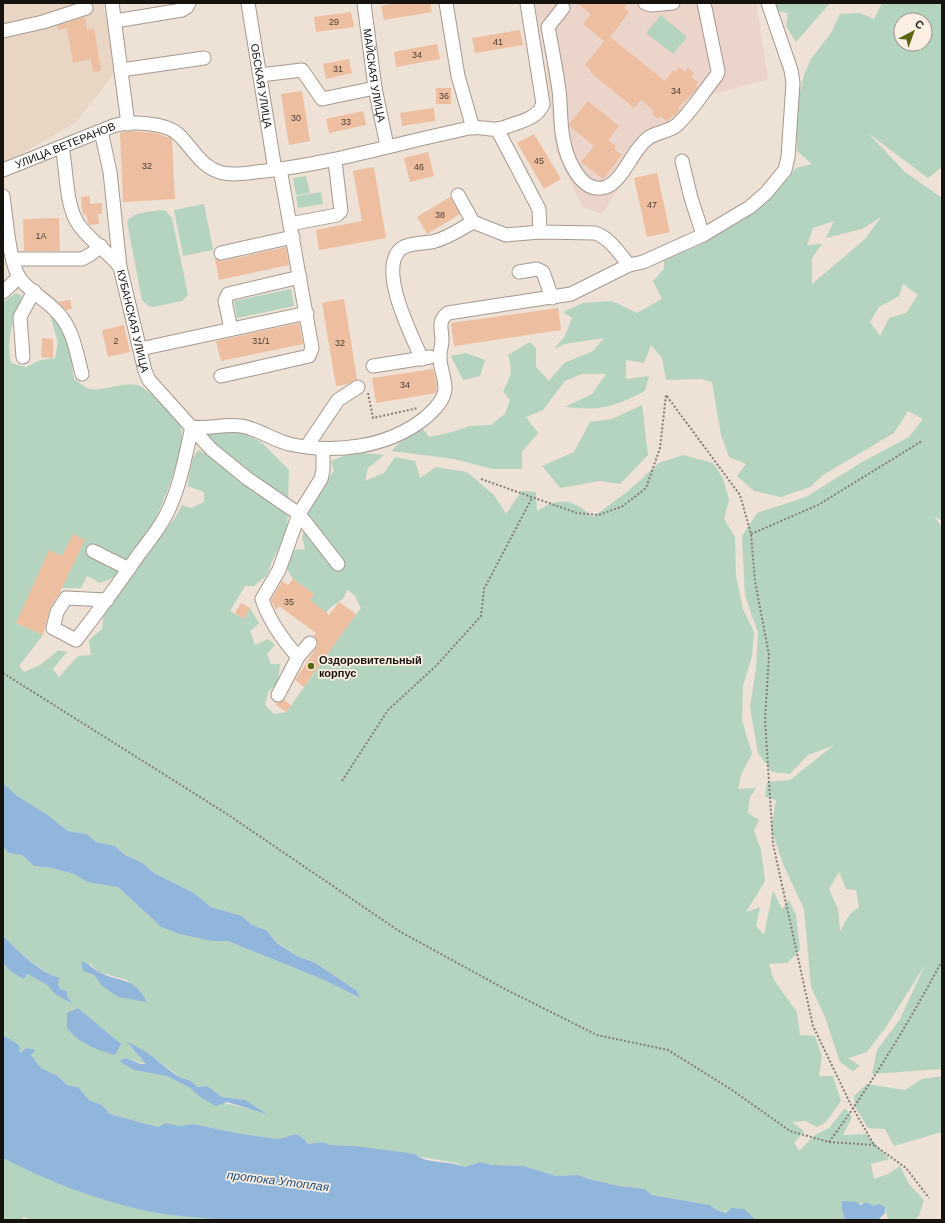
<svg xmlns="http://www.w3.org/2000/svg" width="945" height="1223" font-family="Helvetica,sans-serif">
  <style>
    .commercial { fill: #ebd4c9 }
    .built { fill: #e8d5c4 }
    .green { fill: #b4d4c0; fill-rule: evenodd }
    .water { fill: #90b6db }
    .building { fill: #edbfa0 }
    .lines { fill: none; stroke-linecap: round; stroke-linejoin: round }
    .minor-casing { stroke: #a5998e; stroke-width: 15 }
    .path { stroke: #857d75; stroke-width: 2; stroke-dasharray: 2 2; stroke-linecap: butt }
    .minor { stroke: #fff; stroke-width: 13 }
    .poi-dot { fill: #58660c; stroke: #fbeee2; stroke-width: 1.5 }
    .labels { text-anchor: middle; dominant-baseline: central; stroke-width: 3.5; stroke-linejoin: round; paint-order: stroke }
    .number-label { font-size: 9px; fill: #4c3d32 }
    .street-label { font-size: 11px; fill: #16120e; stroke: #fbeee2 }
    .poi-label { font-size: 11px; font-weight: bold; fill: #16120e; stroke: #fbeee2; text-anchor: start }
    .water-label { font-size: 12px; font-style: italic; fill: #164e7d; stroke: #fbeee2 }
  </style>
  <rect width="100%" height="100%" fill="#eee1d5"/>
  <path class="commercial" d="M535 3H756L768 79 711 95 683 130 652 145 622 183 602 214 582 207 556 151 546 61Z"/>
  <path class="built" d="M3 3H103L115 72 76 122 9 161H3Z"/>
  <g class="green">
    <path d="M774 3H830L796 42 786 26 788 13 776 11Z"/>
    <path d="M882 3H942V167L928 178 868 133 905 172 942 198V521L934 516 942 527V1069L872 1074 877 1050 900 1019 925 965 886 1027 867 1052 848 1058 860 1066 853 1071 840 1062 825 1017 811 987 804 909 783 864 771 828 776 800 765 797 767 782 790 780 834 745 808 755 790 774 772 772 758 753 750 707 756 668 758 633 745 596 742 536 757 513 806 497 862 462 909 437 923 419 908 411 894 433 823 475 810 487 781 497 754 491 737 476 746 464 729 457 721 435 712 382 701 379 666 380 662 358 651 345 644 363 626 360V379L649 376 645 391C613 407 601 411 565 407L592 394 606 374H582L565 381 543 410 526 417 538 433 522 452V469H492L454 459 391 451 408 435 421 427 429 437 452 432 470 426 491 425 505 414 510 400 503 391C511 378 513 370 508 355L530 342 536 348V367L549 381 564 363 593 351 604 338 565 344 554 349 565 336 572 318 563 312 583 303 612 301 637 313 662 299 653 281 664 269V261L702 244 746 218 764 203 796 168 812 164 797 151V104L804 75 811 59 831 33 840 14 859 13 874 19ZM901 20H925V44H901ZM881 217 865 239 812 284V258L822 244 807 245 813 228 834 221 826 238 862 229ZM903 284 918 295 906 313 889 318 880 336 870 322 879 307 899 296ZM839 872 846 889 856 890 859 907 850 914 840 931 838 909 829 889Z"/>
    <path d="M661 15 687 37 673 54 646 33Z"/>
    <path d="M306 176 310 193 296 195 293 178Z"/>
    <path d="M321 192 323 204 298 208 296 196Z"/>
    <path d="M204 204 213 250 183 256 174 210Z"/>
    <path d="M161 210 166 211 172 218 188 295 182 301 153 307 148 306 142 300 127 222C132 212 150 212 161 210Z"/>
    <path d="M291 289 294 306 237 318 234 301Z"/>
    <path d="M16 293 22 296C13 317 6 340 11 363L26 367 41 360 55 358 58 343 50 315 60 322 76 357 72 367 74 379C79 382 85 388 90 389 106 392 129 378 143 388 153 394 175 414 180 424 184 434 181 445 179 454 170 490 144 554 114 577 110 579 105 581 100 583L87 576 81 588H62V556L16 623 43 635 19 666 24 672 40 665 59 650 67 652 53 669 59 677 78 656 91 655 89 640 102 629 104 613 139 563 175 518 182 505 191 508 204 502V492L188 486C189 475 191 458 198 450L212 457 203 437 209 431 243 432 262 443 289 470 287 533 272 561 267 575 254 586H245L230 611 244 619 250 608 259 623 250 631 255 645 268 639 275 645 267 654 271 664H280L278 683 268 692 265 705 274 714 286 712 329 653 327 652 361 608 355 596 347 589 344 598 330 608 317 624 310 600 314 594 293 579 287 569 291 555 296 549 305 550 302 536C306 528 305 522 307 514 312 498 324 484 334 471L331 461 353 452 384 455 368 468 365 481 384 473 395 457 415 461 420 478 436 467 467 472 494 495 506 514 522 491 536 492 537 511C561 496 572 499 593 517L628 491 659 463 683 455 713 463 723 478 729 500 724 519 735 537 736 576 743 609 754 632 752 656 743 686 742 720 752 754 741 775 738 789 756 788 750 797 748 813 759 820 754 831 761 850 765 881 746 912 760 907 756 926 764 935 773 890 782 909 789 900 796 915 800 950 787 963 769 964 774 980 797 1012 800 1035 815 1036 822 1056 819 1076H833L841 1101 826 1122 817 1127 805 1121 792 1122 804 1131 794 1143 799 1151 815 1135 829 1128 845 1108 852 1117 843 1135 866 1134 889 1159 871 1164 874 1179 888 1174 900 1166 909 1184 924 1200 919 1216 914 1220H888L885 1207 874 1206 866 1202 842 1209 845 1220H756L715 1209 710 1205 652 1195 645 1189 620 1186 589 1179 578 1175 556 1176 524 1166 492 1165 480 1162 465 1167 457 1163 355 1146 330 1145 323 1142 308 1144 304 1139 296 1134 279 1139 242 1134 194 1124 180 1126 165 1123 158 1127 110 1114 102 1105 89 1100 78 1087 67 1085 58 1076 41 1068 31 1055 36 1050 19 1053V1045L3 1035V963L10 971 23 979 28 974 47 985 56 995 62 998 58 983 60 979C38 970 21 953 3 936V846L8 853 22 855 34 866 52 868 74 874 87 882 118 887 161 927 179 934 213 941H228L324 980 359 998 357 991 314 962 299 957 277 942 266 930 252 925 242 916 211 907 194 893 154 873 141 862 125 855 115 846 96 842 87 834 68 831 49 816 16 795 3 783V302ZM90 964 99 972 127 980 147 1001 134 999 101 985 94 975 83 971ZM128 1043C145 1050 161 1063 176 1074 184 1080 190 1078 197 1087L207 1086 222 1097 245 1100 249 1109 200 1097 190 1088 167 1076 134 1070 126 1058 146 1064Z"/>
    <path d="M466 353 485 360 480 376 463 380 451 356Z"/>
    <path d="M642 405 648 455 620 484 600 481 560 488 542 466 574 452 590 422 612 419Z"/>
    <path d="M942 1076V1132L894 1146 885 1129 868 1128 855 1107 854 1096 867 1084 905 1090 922 1079Z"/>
    <path d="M3 1157 68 1187 102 1199 143 1210 223 1220H33L24 1217 20 1220H3Z"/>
  </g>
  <g class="water">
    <path d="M3 783 16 795 49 816 68 831 87 834 96 842 115 846 125 855 141 862 154 873 194 893 211 907 242 916 252 925 266 930 277 943 299 957 314 962 357 991 360 998 324 980 228 941H212L179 934 161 927 118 887 87 882 74 874 52 868 34 866 22 855 8 853 3 846Z"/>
    <path d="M3 936C20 952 38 972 60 978L58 983 60 989 67 991V996L73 1004 56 995 47 985 28 974 23 979 10 971 3 963Z"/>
    <path d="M81 961C90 964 92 968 99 972 120 983 134 976 147 1002L118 997 101 985 94 975 83 971Z"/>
    <path d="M78 1008 121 1044 115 1055C95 1049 80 1044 67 1028V1013Z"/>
    <path d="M3 1035 19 1045 20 1053 26 1048 36 1050 31 1055 41 1068 58 1076 67 1085 78 1087 89 1100 102 1105 110 1114 158 1127 165 1123 180 1126 193 1124 242 1134 279 1139 296 1134 304 1139 308 1144 323 1142 330 1145 355 1146 415 1154C428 1165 449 1160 465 1167L480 1162 492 1165 524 1166 556 1176 578 1175 589 1179 620 1186 645 1189 652 1195 710 1205 715 1209 726 1213 732 1208 744 1209 756 1220H223C197 1217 168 1216 142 1210 94 1199 48 1181 5 1159L3 1157Z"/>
    <path d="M127 1042C149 1051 158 1062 176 1075 184 1080 190 1078 197 1087L207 1086 222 1097 245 1100 267 1114 227 1102 216 1106 200 1097 190 1088 167 1076 134 1070 119 1061 126 1058 141 1064H146Z"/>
    <path d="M842 1201 857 1202 860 1205 866 1202 874 1206 879 1204 885 1207V1213L878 1220H845L842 1209Z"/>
  </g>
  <g class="building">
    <path d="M396 3H430L432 12 384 20 381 6Z"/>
    <path d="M577 3H628L624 8 629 12 610 37 665 81 673 70 675 72 679 67 685 72 688 68 694 73 692 77 698 82 696 86 698 88 678 108 680 110 674 116 673 115 667 122 660 116 658 119 652 114 654 111 641 100 634 108 590 72 591 70 585 65 604 41 583 24 591 14Z"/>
    <path d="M351 12 354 27 316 32 314 17Z"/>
    <path d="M85 17 87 30 94 28 101 71 93 72 91 59 73 63 67 28 58 30 57 26Z"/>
    <path d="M520 30 523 45 475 53 472 38Z"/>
    <path d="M437 44 440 59 396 67 394 52Z"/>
    <path d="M349 59 352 73 326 79 323 64Z"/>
    <rect x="436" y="88" width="15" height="16"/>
    <path d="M302 91 310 141 289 145 281 94Z"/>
    <path d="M588 101 619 126 608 140 616 146 614 149 622 155 603 179 581 162 594 146 569 126V124Z"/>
    <path d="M434 108 435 121 402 126 400 113Z"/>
    <path d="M363 111 366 125 329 133 326 119Z"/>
    <path d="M130 131 156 133 172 139 175 199 123 202 120 133Z"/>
    <path d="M534 134 561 179 544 189 517 143Z"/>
    <path d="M428 152 434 176 410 182 404 158Z"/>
    <path d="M374 167 386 238 319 250 316 230 362 221 353 171Z"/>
    <path d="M657 173 670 232 647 237 634 178Z"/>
    <path d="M90 196V204L102 203V214H98L99 224 89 225 86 215H83L81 197Z"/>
    <path d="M450 197 460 214 427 234 417 217Z"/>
    <path d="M59 218 60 251H24L23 219Z"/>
    <path d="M286 247 289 265 219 280 215 258 223 261Z"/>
    <path d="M344 299 357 379 348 384 336 386 322 303Z"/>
    <path d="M70 300 72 309 66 310 58 302Z"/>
    <path d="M558 308 561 330 454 346 451 323Z"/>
    <path d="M299 323 303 344 221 361 216 341Z"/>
    <path d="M124 325 130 352 108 357 102 330Z"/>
    <path d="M42 338 53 339V358L41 357Z"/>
    <path d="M433 369 437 385 436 393 376 403 372 378Z"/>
    <path d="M73 534 85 540 59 594 50 608 43 635 16 623 49 550 62 556Z"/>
    <path d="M293 579 314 594 310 600 329 615 339 602 356 614 304 687 295 680 318 645 317 640 313 636 316 633 279 606 276 610 271 600 282 581 288 585Z"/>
    <path d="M241 603 250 608 244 619 235 613Z"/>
    <path d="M284 700 291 705 286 712 275 704Z"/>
  </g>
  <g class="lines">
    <g class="minor-casing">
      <g id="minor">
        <path d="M112 3 128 124"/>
        <path id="s1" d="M248 3 275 170"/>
        <path id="s2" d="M364 3 375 88 387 146"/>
        <path d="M446 3 458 76 473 128"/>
        <path d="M645 3 651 5 673 3"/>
        <path d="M563 8 548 27C552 48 556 69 559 90 561 106 560 123 563 138 566 157 581 196 606 187 623 181 633 149 647 139 655 132 669 132 677 125 692 111 704 91 717 75L718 71 704 3"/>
        <path d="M115 21 182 10 187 7 189 3"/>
        <path d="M3 31 43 22 86 8"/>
        <path d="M121 70 204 58"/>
        <path d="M260 75 302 70 322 99 375 88"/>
        <path d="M497 129 539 209 540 232"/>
        <path d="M101 131 110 172 120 267"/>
        <path id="s3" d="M62 147C67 169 65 206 79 225 90 241 108 251 120 267L145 371 149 380 211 449 248 479 299 514 338 564"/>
        <path d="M682 161 691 198 703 235"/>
        <path id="s4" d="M3 170 113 126C130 121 164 122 178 134 193 148 201 168 223 173 236 176 252 172 265 171 335 163 401 142 470 128 479 126 488 130 497 129 505 128 513 124 520 122 531 118 539 114 543 104L527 3"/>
        <path d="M458 195 473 222"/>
        <path d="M3 196C6 217 9 260 19 277 27 290 45 299 55 310 73 327 76 351 82 374"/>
        <path d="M290 224 337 215 341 211 335 161"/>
        <path d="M221 253 293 237"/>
        <path d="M13 259H82L91 254 101 246"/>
        <path d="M519 272 537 269 543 272 552 298"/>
        <path d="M3 292 19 277"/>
        <path d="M231 329 225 301 228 294 300 277"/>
        <path d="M140 349 307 313"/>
        <path d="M23 357 20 317 34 291"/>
        <path d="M422 359C412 336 376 267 402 248 411 242 425 244 435 241 448 238 462 228 473 222L506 235 540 232 595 233C610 238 619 253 629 265"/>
        <path d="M373 366 430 357"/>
        <path d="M221 376 309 356 312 348 280 169"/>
        <path d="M192 427C210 430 228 422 246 427 261 431 274 440 289 444 334 454 387 448 425 418 433 411 445 400 445 388 445 377 439 366 440 355 440 350 442 345 442 340 442 329 437 321 448 313L571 294 629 265 643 262 703 235 750 207 766 193 785 170 788 157 793 83 791 70 768 3"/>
        <path d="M307 446 338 400 358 387"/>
        <path d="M93 551 129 569"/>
        <path d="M107 600 66 598 57 612 53 628 76 640C98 612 119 583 139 554 148 542 158 530 165 517 180 489 185 457 192 427"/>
        <path d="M298 657C283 640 269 621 262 599L279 570 299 514 321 479 323 470V449"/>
        <path d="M278 695 298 657 310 643"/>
      </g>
    </g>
    <g class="path">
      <path d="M368 393 373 418 418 408"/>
      <path d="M481 479 577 513 599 515 623 506 646 488 660 448 666 395 740 495 751 534 755 581 769 655 765 720 773 844 813 1026 850 1103 874 1145 906 1168 929 1198"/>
      <path d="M751 534 818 505 922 441"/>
      <path d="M3 673 227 814 399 931 503 988 597 1035 668 1050 732 1090 790 1131 829 1142 874 1145"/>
      <path d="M342 781 388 710 437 665 481 616 484 589 532 498"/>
      <path d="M829 1142C871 1085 908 1024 942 961"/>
    </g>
    <use href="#minor" class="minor"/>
  </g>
  <circle class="poi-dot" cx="311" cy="666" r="4"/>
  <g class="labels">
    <g class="number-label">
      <text x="334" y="22">29</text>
      <text x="498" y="42">41</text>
      <text x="417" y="55">34</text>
      <text x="338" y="69">31</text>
      <text x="676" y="91">34</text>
      <text x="444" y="96">36</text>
      <text x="296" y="118">30</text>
      <text x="346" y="122">33</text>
      <text x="539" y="161">45</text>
      <text x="147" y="166">32</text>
      <text x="419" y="167">46</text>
      <text x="652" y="205">47</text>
      <text x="440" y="215">38</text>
      <text x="41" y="236">1А</text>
      <text x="116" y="341">2</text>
      <text x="261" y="341">31/1</text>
      <text x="340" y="343">32</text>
      <text x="405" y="385">34</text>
      <text x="289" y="602">35</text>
    </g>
    <g class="street-label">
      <text stroke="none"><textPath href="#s2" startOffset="73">МАЙСКАЯ УЛИЦА</textPath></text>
      <text stroke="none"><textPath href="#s1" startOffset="84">ОБСКАЯ УЛИЦА</textPath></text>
      <text stroke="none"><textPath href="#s4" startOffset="67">УЛИЦА ВЕТЕРАНОВ</textPath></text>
      <text stroke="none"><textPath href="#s3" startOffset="195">КУБАНСКАЯ УЛИЦА</textPath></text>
    </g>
    <g class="poi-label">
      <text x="319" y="660">Оздоровительный<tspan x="319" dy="13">корпус</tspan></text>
    </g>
    <g class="water-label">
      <text transform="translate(278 1181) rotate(7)">протока Утоплая</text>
    </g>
  </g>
  <rect width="945" height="1223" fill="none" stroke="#16120e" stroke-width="8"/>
  <g transform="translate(913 32) rotate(41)"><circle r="19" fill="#fbeee2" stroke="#9f968d"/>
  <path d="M0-3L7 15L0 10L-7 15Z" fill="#58660c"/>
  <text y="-6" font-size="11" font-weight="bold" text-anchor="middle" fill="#16120e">С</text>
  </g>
</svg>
